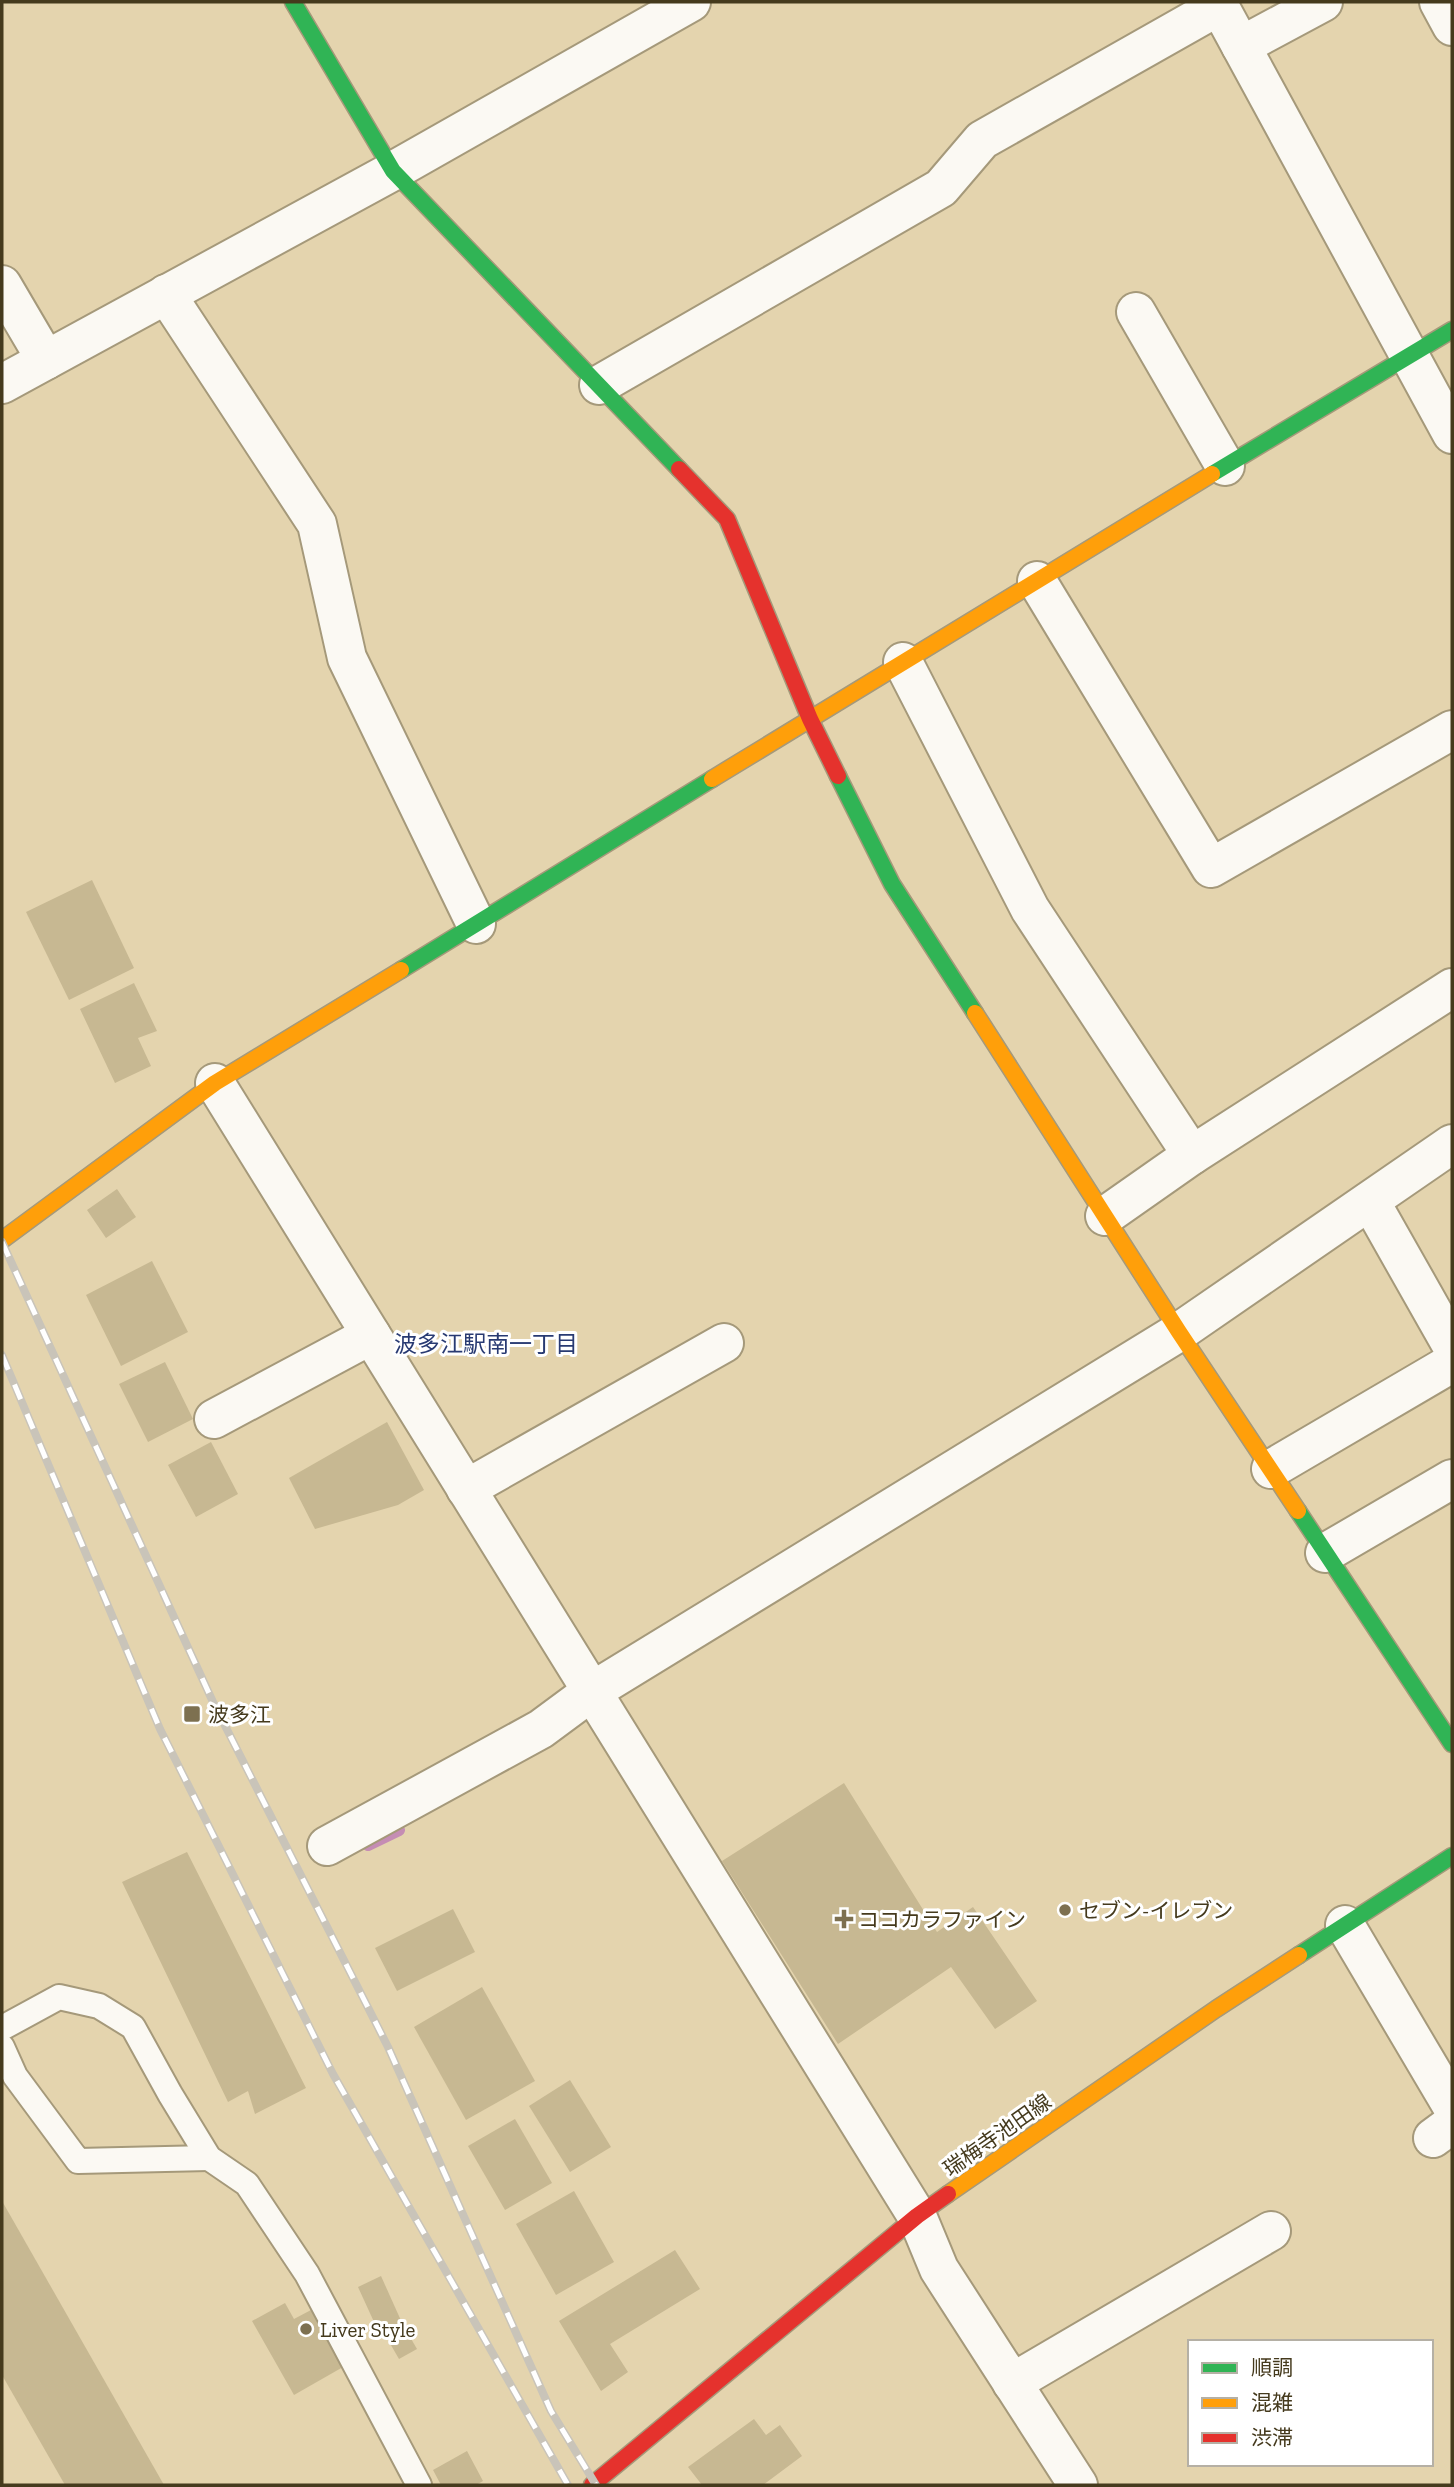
<svg xmlns="http://www.w3.org/2000/svg" width="1454" height="2487" font-family="'Zilla Slab','Noto Sans JP',serif">
  <style>
    .lines { fill: none; stroke-linecap: round; stroke-linejoin: round }
    .stream { stroke: #c58db4; stroke-width: 12 }
    .building { fill: #c7b892 }
    .lane-casing { stroke: #a5997a; stroke-width: 28 }
    .street-casing { stroke: #a5997a; stroke-width: 42 }
    .fast-casing { stroke: #a5997a; stroke-width: 19 }
    .slow-casing { stroke: #a5997a; stroke-width: 19 }
    .jam-casing { stroke: #a5997a; stroke-width: 19 }
    .lane { stroke: #fbf9f3; stroke-width: 24 }
    .street { stroke: #fbf9f3; stroke-width: 38 }
    .fast { stroke: #30b455; stroke-width: 16 }
    .slow { stroke: #ff9f0a; stroke-width: 16 }
    .jam { stroke: #e5322d; stroke-width: 16 }
    .rail-casing { stroke: #c9c4b9; stroke-width: 8 }
    .rail { stroke: #fff; stroke-width: 5; stroke-dasharray: 16; stroke-linecap: butt }
    .poi-dot { fill: #7d7050; stroke: #fff; stroke-width: 2.5 }
    .labels { text-anchor: middle; dominant-baseline: central; stroke-width: 6; stroke-linejoin: round; paint-order: stroke }
    .poi-label { font-size: 21px; fill: #453a1d; stroke: #fff; text-anchor: start }
    .street-label { font-size: 21px; fill: #453a1d; stroke: #fff }
    .neighbourhood-label { font-size: 23px; fill: #283a72; stroke: #fff }
  </style>
  <rect width="100%" height="100%" fill="#e4d4ae"/>
  <g class="lines">
    <path class="stream" d="M368 1845 399 1830"/>
  </g>
  <g class="building">
    <path d="M92 880 134 968 69 1000 26 912Z"/>
    <path d="M134 983 157 1031 138 1038 151 1066 115 1083 80 1009Z"/>
    <path d="M117 1189 136 1217 106 1238 87 1210Z"/>
    <path d="M152 1261 188 1332 121 1366 86 1295Z"/>
    <path d="M165 1362 193 1419 148 1442 119 1384Z"/>
    <path d="M387 1422 424 1490 398 1505 315 1529 289 1478Z"/>
    <path d="M211 1442 238 1494 196 1517 168 1465Z"/>
    <path d="M844 1783 937 1932 973 1907 1037 2001 995 2029 951 1967 838 2044 722 1861Z"/>
    <path d="M187 1852 306 2088 255 2114 248 2091 228 2102 122 1882Z"/>
    <path d="M453 1909 475 1952 397 1991 375 1948Z"/>
    <path d="M482 1987 535 2081 466 2120 414 2027Z"/>
    <path d="M570 2080 611 2147 570 2172 529 2106Z"/>
    <path d="M515 2119 552 2183 505 2210 468 2146Z"/>
    <path d="M574 2191 614 2262 556 2295 516 2224Z"/>
    <path d="M2 2201 164 2485H65L2 2375Z"/>
    <path d="M675 2250 700 2289 610 2344 628 2372 601 2391 559 2321Z"/>
    <path d="M381 2276 403 2325 380 2335 358 2287Z"/>
    <path d="M285 2303 294 2319 311 2310 343 2367 294 2395 252 2321Z"/>
    <path d="M406 2330 417 2349 399 2359 388 2340Z"/>
    <path d="M754 2419 766 2435 780 2425 802 2456 763 2485H702L688 2467Z"/>
    <path d="M467 2451 483 2481 476 2485H441L433 2470Z"/>
  </g>
  <g class="lines">
    <g class="lane-casing">
      <g id="lane">
        <path d="M2 2028 59 1997 99 2006 133 2027 170 2094 209 2158 247 2184 307 2274 419 2485"/>
        <path d="M2 2047 15 2076 78 2161 209 2158"/>
      </g>
    </g>
    <g class="street-casing">
      <g id="street">
        <path d="M1217 2 1452 434"/>
        <path d="M1439 2 1452 26"/>
        <path d="M1241 46 1323 2"/>
        <path d="M2 285 46 360"/>
        <path d="M166 294 317 524 347 658 476 924"/>
        <path d="M1136 312 1225 466"/>
        <path d="M2 384 393 171 691 2"/>
        <path d="M599 385 941 188 982 140 1219 6"/>
        <path d="M1037 581 1211 868 1452 730"/>
        <path d="M903 662 1030 909 1192 1155 1105 1216"/>
        <path d="M215 1083 917 2216 939 2269 1078 2485"/>
        <path d="M1192 1155 1452 988"/>
        <path d="M1370 1201 1452 1346"/>
        <path d="M214 1419 371 1335"/>
        <path d="M1271 1469 1452 1363"/>
        <path d="M466 1489 724 1343"/>
        <path d="M1325 1553 1452 1479"/>
        <path d="M327 1846 541 1729 591 1692 1179 1332 1452 1144"/>
        <path d="M1345 1925 1452 2106"/>
        <path d="M1433 2138 1452 2124"/>
        <path d="M1012 2383 1271 2231"/>
      </g>
    </g>
    <g class="fast-casing">
      <g id="fast">
        <path d="M293 2 393 171 679 469"/>
        <path d="M1212 474 1452 330"/>
        <path d="M838 776 892 884 975 1013"/>
        <path d="M401 970 712 779"/>
        <path d="M1298 1511 1452 1744"/>
        <path d="M1299 1955 1452 1856"/>
      </g>
    </g>
    <g class="slow-casing">
      <g id="slow">
        <path d="M712 779 1212 474"/>
        <path d="M975 1013 1179 1332 1298 1511"/>
        <path d="M2 1240 215 1083 401 970"/>
        <path d="M948 2194 1216 2009 1299 1955"/>
      </g>
    </g>
    <g class="jam-casing">
      <g id="jam">
        <path d="M679 469 727 519 810 719 838 776"/>
        <path d="M592 2485 917 2216 948 2194"/>
      </g>
    </g>
    <use href="#lane" class="lane"/>
    <use href="#street" class="street"/>
    <use href="#fast" class="fast"/>
    <use href="#slow" class="slow"/>
    <use href="#jam" class="jam"/>
    <g class="rail-casing">
      <g id="rail">
        <path d="M2 1242 213 1702 388 2047 551 2411 596 2485"/>
        <path d="M2 1355 160 1729 333 2074 568 2485"/>
      </g>
    </g>
    <use href="#rail" class="rail"/>
  </g>
  <g class="poi-dot">
    <rect x="183" y="1705" width="18" height="18" rx="3.5"/>
    <circle cx="1065" cy="1910" r="7"/>
    <path d="M840.5 1908.5h7v7h7v7h-7v7h-7v-7h-7v-7h7z"/>
    <circle cx="306" cy="2329" r="7"/>
  </g>
  <g class="labels">
    <g class="poi-label">
      <text x="208" y="1714">波多江</text>
      <text x="1079" y="1910">セブン-イレブン</text>
      <text x="858" y="1919">ココカラファイン</text>
      <text x="320" y="2329">Liver Style</text>
    </g>
    <g class="street-label">
      <text transform="translate(997 2135) rotate(-35)">瑞梅寺池田線</text>
    </g>
    <g class="neighbourhood-label">
      <text x="486" y="1344">波多江駅南一丁目</text>
    </g>
  </g>
  <rect width="1454" height="2487" fill="none" stroke="#453a1d" stroke-width="7"/>
  <rect x="1188" y="2340" width="245" height="126" fill="#ffffff" stroke="#b5b0a5" stroke-width="2"/>
  <rect x="1202" y="2363" width="35" height="10" fill="#30b455" stroke="#b5b0a5" stroke-width="2"/>
  <text x="1251" y="2375" font-size="21" fill="#453a1d">順調</text>
  <rect x="1202" y="2398" width="35" height="10" fill="#ff9f0a" stroke="#b5b0a5" stroke-width="2"/>
  <text x="1251" y="2410" font-size="21" fill="#453a1d">混雑</text>
  <rect x="1202" y="2433" width="35" height="10" fill="#e5322d" stroke="#b5b0a5" stroke-width="2"/>
  <text x="1251" y="2445" font-size="21" fill="#453a1d">渋滞</text>
</svg>
